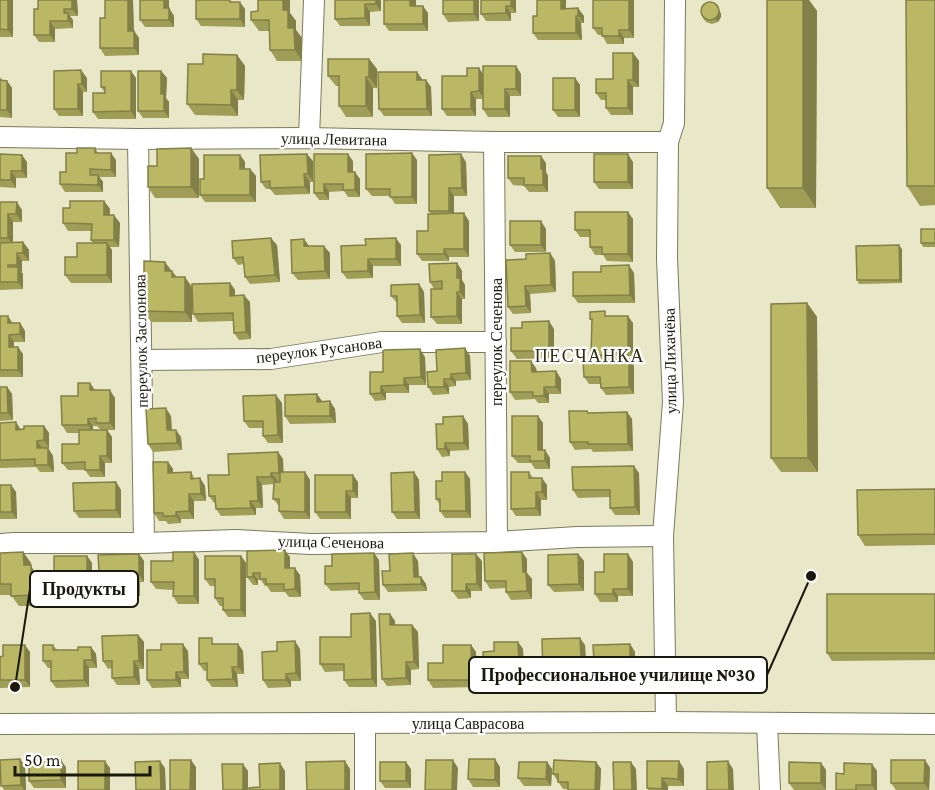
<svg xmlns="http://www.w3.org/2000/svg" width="935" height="790" font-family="'Crimson Pro',serif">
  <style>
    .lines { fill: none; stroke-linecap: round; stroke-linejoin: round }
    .minor-casing { stroke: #7b7a5d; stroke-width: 22 }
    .minor { stroke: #fff; stroke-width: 20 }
    .wall { fill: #a09d57; fill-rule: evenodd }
    .shaded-wall { fill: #828047 }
    .building { fill: #bab765; stroke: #828047; stroke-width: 1.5 }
    .labels { text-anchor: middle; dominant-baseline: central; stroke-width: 4.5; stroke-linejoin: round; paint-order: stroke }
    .street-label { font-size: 16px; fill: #1a190e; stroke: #fff }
    .neighbourhood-label { font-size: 18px; letter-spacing: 1.5px; fill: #302f15; stroke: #fff }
    .leader { fill: none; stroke: #1a190e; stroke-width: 2 }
    .callout-dot { fill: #1a190e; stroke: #fff; stroke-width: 2 }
    .callout { fill: #fff; stroke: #1a190e; stroke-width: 2 }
    .callout-label { font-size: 18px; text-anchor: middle; font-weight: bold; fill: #1a190e }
  </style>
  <rect width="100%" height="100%" fill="#e8e8c8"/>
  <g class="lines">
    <g class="minor-casing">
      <g id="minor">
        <path d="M0 137 138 139 309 138 494 142H668"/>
        <path d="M309 138 314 0"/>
        <path d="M138 139 144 543"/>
        <path d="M494 142 497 542"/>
        <path d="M142 360 271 359 382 342H496"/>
        <path d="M0 544 14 543H144L236 540 311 544 497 542 577 537 663 536"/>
        <path d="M666 722 663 536 673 402 667 258 668 142 674 123 675 0"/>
        <path d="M365 723V790"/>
        <path d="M0 724 666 722 935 724"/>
        <path d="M767 724 770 790"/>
      </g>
    </g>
    <use href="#minor" class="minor"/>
  </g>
  <g class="wall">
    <rect x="0" y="0" width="13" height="37"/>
    <path d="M38 0H77L78 16H70L73 20V28L55 29V42H39L34 35 38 9Z"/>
    <path d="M133 0 134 31 139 38V55L105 56 100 48 105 18Z"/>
    <path d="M140 0H169V8L174 16V27H145L140 20Z"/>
    <path d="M290 0V13L296 21V30L302 38V61H277L270 50 269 31H259L251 20 258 11Z"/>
    <path d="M335 0H381V11L370 12V26H340L335 19Z"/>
    <path d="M416 0V6L428 13V31H389L384 24Z"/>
    <path d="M479 0V21L448 22 443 14Z"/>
    <path d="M481 0H516V13H511V21H486L481 14Z"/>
    <path d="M537 0H566V8L584 16V23H581L582 40H538L533 33 537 16Z"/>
    <path d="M593 0H634V38H624V44H607L602 35H598L593 28Z"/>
    <path d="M767 0H809L817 11 816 208H780L767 188Z"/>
    <path d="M935 0V205L920 206 907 186Z"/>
    <path d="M235 2 245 9V27L201 26 196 19Z"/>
    <path d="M719 9 721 14V17L718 22 712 24 706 22 703 18Z"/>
    <path d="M633 53 639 61V87H633V115H611L606 108V100H601L596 93 613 79Z"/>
    <path d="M237 55 245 66 244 100H238V116L195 115 187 104 203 64Z"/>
    <path d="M369 59 377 69V88H373V117H346L339 106V86H336L328 76Z"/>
    <path d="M516 66 521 74V96H510V117H488L483 109V99H476V116H447L442 109 467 76 479 68 483 74Z"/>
    <path d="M54 71 87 78V92H83V116H59L54 109Z"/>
    <path d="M161 71 167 78 166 98 169 102V118H143L138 111Z"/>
    <path d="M417 72 422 80H426L431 87 432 116H384L379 109Z"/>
    <path d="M0 77 2 80 7 81 12 88V118L0 117Z"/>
    <path d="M136 78V119H98L93 112 105 93 101 87Z"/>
    <path d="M575 78 580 85V117H558L553 110Z"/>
    <path d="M95 148 98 153 116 160V177H99L103 182V192H65L60 184 66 172 77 153Z"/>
    <path d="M191 148 199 159V198H155L148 187 157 166Z"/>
    <path d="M0 154 27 162V178H16V188L0 187Z"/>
    <path d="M240 155 245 162V169H250L256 176V202H205L200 195 204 179Z"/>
    <path d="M417 160V204H395L390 196H372L366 189Z"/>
    <path d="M313 161V182H310V194L275 195 270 189H266L261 182Z"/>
    <path d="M353 161V172L360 179V197H348L344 191 329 192V200H319L314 193Z"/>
    <path d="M466 162 467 196H454V213L469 221V257H449V261H422L417 254 428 231 431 214 429 211Z"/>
    <path d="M633 162V189H599L594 182Z"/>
    <path d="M546 163V172L548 176V192H529L524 186 513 185 508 178Z"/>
    <path d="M104 201 110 209V215L120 223 119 247H110L112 250V283H71L65 275 77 257 93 243 91 240V231H68L63 223 70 208Z"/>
    <path d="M0 202 22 210V222H13V242H23L29 250V261H22V272H21L23 274V289L0 290Z"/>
    <path d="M633 219V262L607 261 603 255H595L590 247V237H580L575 230Z"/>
    <path d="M546 229V252H515L510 245Z"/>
    <path d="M935 229V247H923L921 243Z"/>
    <path d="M277 245 280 282 250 284 245 277 244 264 238 265 233 258Z"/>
    <path d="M401 245V266H373V278L347 279 342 272 341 246Z"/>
    <path d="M309 246 330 253V279L298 280 292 273Z"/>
    <path d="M902 249V283L859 284 857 280Z"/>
    <path d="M550 253 555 261 556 292 530 294 531 313 513 314 508 307 526 259Z"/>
    <path d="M457 263 462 271V280L465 285V299H462V324H437L431 317 434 289 430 282Z"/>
    <path d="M172 271 177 277H185L192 287 230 283 235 290V295L250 302 251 339 239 340 234 333 233 321 198 322 193 314 192 300V322H151L144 311Z"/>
    <path d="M634 273 635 303H578L573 296Z"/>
    <path d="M419 284 424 292 425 323H402L397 316V303L391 296Z"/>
    <path d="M807 303 817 317 818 472H781L771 458Z"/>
    <path d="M0 316 13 323H20L25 331V342H14V347L23 354V377H0Z"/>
    <path d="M609 316 633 323V356H616V359H629L634 366V394L606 395 601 388V384H589L584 377 595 360 591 355 592 321 590 319Z"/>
    <path d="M554 329V358L517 359 511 351Z"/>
    <path d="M465 348 470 356 471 380 456 381V386L449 387V394L433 395 428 387 437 371Z"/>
    <path d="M425 357 426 385H409V393H386V400L375 401 370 394 383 372Z"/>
    <path d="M536 368 537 371H556L561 379V394H549V403H538L535 399 515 400 510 392Z"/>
    <path d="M0 387H7L12 394 13 420 0 421Z"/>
    <path d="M95 390 115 398V430H107L112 437V463H105V477H90L85 470H68L62 463 79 444V433H67L62 425 78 396ZM93 426H97L101 430H93Z"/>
    <path d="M322 402 335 409 336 423 290 424 285 416Z"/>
    <path d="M282 403 283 443H268L263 436V428H249L244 421Z"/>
    <path d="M627 412 632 419 633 451 593 452 591 449 575 450 570 442 589 413Z"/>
    <path d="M171 416 172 430 181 437 182 450 153 452 148 444Z"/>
    <path d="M463 416 468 424 469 450 450 451V456L442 457 437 449 443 424Z"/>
    <path d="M0 423 21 429 44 426 49 433V448H42H48L53 456 54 472H40L36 467 0 468Z"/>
    <path d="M543 423V450L550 458V469H535L531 463H518L512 456Z"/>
    <path d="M278 452 283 459V472H305L310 480V519H284L279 511V506L273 499 274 484 262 485 263 508H256V515L221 516 216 509 215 503H214L209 496 229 475Z"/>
    <path d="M168 462 173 469V473L191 472 195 479 200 478 205 486 206 501H194V519H181V523L168 524 166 521H159L154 513Z"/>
    <path d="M414 472 419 480 420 519H397L392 512Z"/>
    <path d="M465 472 470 479 471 518H445L440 511V505L436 499 442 481Z"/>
    <path d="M529 472 533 478 547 485V500H541V516H516L511 509Z"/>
    <path d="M639 473 640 515H615L610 508V497L578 498 573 490Z"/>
    <path d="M116 482 121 490V518H79L74 511Z"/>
    <path d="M358 482V498H351V519H320L315 512Z"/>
    <path d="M0 485H11L16 492 17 519H0Z"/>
    <path d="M935 489V545L865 546 858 535Z"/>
    <path d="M247 551 290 557V568L300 575 301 597H289L285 592H271L267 586H265L261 580H258V585H253L247 577Z"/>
    <path d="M23 552 31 563V566L41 583 42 606H19L11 595H0V553Z"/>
    <path d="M194 552 199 560V604H178L173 596V590L156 589 151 582 173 561Z"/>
    <path d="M139 554 144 561V582H140V596L125 597 122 593 105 594 100 586Z"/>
    <path d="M578 554 584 561V591L554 592 548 585Z"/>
    <path d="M628 554 633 562V596H618V602H600L595 594 604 572Z"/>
    <path d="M87 556 92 563V601H68L63 593V583H59L54 576Z"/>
    <path d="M241 556 246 563V617H228L223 610V606H220L215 598V586H210L205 579Z"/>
    <path d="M527 559V573L532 579V599L511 600 506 592V588L490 589 485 581Z"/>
    <path d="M379 560 380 600H364L359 593V590L331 591 325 584Z"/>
    <path d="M418 561 419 577H421L426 584 427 591 388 592 383 585 390 571Z"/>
    <path d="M482 561V591H471V598L458 599 452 591Z"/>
    <path d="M935 594V660L832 661 827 653Z"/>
    <path d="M390 614 395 621V625H412L418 632 419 669 411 670V685L387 686 382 679Z"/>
    <path d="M376 621 377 687H349L344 680V671L325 672 320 664 351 637Z"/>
    <path d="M138 635 144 642V669H139L140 685H117L112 678V668L108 669 103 661Z"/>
    <path d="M518 642 523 649 524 671H514V688H489L484 681Z"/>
    <path d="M217 644H238L243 651 244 674H237L238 687H212L207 680V671H204L199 664Z"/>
    <path d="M630 644 635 652V668H629L630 687H605L600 680V670L594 662Z"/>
    <path d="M53 645 57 650H78L91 647 96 654 97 668H89V687L56 688 51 681V668H48L43 661Z"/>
    <path d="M471 645 476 652 477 687 433 688 428 680 443 663Z"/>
    <path d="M585 645 586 664H582V669H575V685H548L543 678Z"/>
    <path d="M300 649 301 681H291V687L268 688 263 680 277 651Z"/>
    <path d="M188 651 189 679H181V687L152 688 147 680Z"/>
    <path d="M30 652V687L0 688V657Z"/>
    <path d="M20 759 25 766 26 790H4L0 783V760Z"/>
    <path d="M925 760 930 768 929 790H896L891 783Z"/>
    <path d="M679 761 684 769V786H668V790H648L647 788Z"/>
    <path d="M547 762 552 769 551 786H524L518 778Z"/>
    <path d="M596 762 601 769 600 790 563 789 553 774Z"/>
    <path d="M821 763 826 770V790H794L789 783Z"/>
    <path d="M872 764 877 771V790H836L844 774Z"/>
    <path d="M66 767V788H34L29 781Z"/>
    <path d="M500 767V787H473L468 779Z"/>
    <path d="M411 769V788H385L380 781Z"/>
  </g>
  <g class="shaded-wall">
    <path d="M8 0H13V37L8 30Z"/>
    <path d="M72 0H77L78 16 72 9Z"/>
    <path d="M128 0H133L134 38 128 31Z"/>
    <path d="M164 0H169V8L174 16V27L169 20 164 8Z"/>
    <path d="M283 0H290V13L296 21V30L302 38V61L295 50 283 10Z"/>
    <path d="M376 0H381V11L376 4Z"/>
    <path d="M410 0H416V13L410 6Z"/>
    <path d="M474 0H479V21L474 14Z"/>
    <path d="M511 0H516V13L511 6Z"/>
    <path d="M561 0H566V16L561 9Z"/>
    <path d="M629 0H634V38L629 30Z"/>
    <path d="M803 0H809L817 11 816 208 803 188Z"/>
    <path d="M240 2 245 9V27L240 19Z"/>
    <path d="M365 4 370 12V26L365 18Z"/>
    <path d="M716 5 721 14V17L718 22 715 19Z"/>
    <path d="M423 6 428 13V31L423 24Z"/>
    <path d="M506 6 511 13V21L506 13Z"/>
    <path d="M578 8 584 16V23L578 16Z"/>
    <path d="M64 9 73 20V28L64 13Z"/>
    <path d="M576 16 581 23 582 40 576 33Z"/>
    <path d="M50 21 55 29V42L50 35Z"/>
    <path d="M619 30 624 38V44L619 36Z"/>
    <path d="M134 31 139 38V55L134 48Z"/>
    <path d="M633 53 639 61V87L633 80Z"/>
    <path d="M237 55 245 66 244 100 237 90Z"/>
    <path d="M369 59 377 69V88L369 77Z"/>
    <path d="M516 66 521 74V96L516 89Z"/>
    <path d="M479 68 484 76V99L479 91Z"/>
    <path d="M81 70 87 78V92L82 84Z"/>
    <path d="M131 71 136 78V119L131 111Z"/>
    <path d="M161 71 167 78 166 98 169 102V118L164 111 161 94Z"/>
    <path d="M417 72 422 79V87L417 80Z"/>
    <path d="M366 77 373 88V117L366 106Z"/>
    <path d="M575 78 580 85V117L575 110Z"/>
    <path d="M426 80 431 87 432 116 427 109Z"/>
    <path d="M628 80 633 87V115L628 108Z"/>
    <path d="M7 81 12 88V118L7 110Z"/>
    <path d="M78 84 83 92V116L78 109Z"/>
    <path d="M505 89 510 96V117L505 109Z"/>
    <path d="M231 90 238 100V116L231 105Z"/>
    <path d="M471 92 476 99V116L471 109Z"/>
    <path d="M191 148 199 159V198L191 187Z"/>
    <path d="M111 153 116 160V177L111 170Z"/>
    <path d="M412 153 417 160V204L412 197Z"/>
    <path d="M307 154 313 161V182L308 174Z"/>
    <path d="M348 154 353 161V179L348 172Z"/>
    <path d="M461 154 466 162 467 196 462 188Z"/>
    <path d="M628 154 633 162V189L628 182Z"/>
    <path d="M22 155 27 162V178L22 171Z"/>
    <path d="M240 155 245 162V176L240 169Z"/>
    <path d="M541 156 546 163V172L548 176V192L543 185 541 169Z"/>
    <path d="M250 169 256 176V202L250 195Z"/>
    <path d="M11 171 16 178V188L11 180Z"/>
    <path d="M355 172 360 179V197L355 190Z"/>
    <path d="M304 174 310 182V194L305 187Z"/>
    <path d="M98 175 103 182V192L98 185Z"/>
    <path d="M324 184 329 192V200L324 193Z"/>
    <path d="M449 188 454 196V218L449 211Z"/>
    <path d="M104 201 110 209 109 222 104 215Z"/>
    <path d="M17 202 22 210V222L16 214Z"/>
    <path d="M628 212 633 219V262L628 254Z"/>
    <path d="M464 213 469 221V257L464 249Z"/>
    <path d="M8 214 13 222V246L8 238Z"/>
    <path d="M114 215 120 223 119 247 114 240Z"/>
    <path d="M541 221 546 229V252L541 245Z"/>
    <path d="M271 238 277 245 280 282 275 275Z"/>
    <path d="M396 238 401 245V266L396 259Z"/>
    <path d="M304 239 309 246H304Z"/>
    <path d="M23 242 29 250V261L23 253Z"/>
    <path d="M107 243 112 250V283L107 275Z"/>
    <path d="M899 245 902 249V283L900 280Z"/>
    <path d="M324 246 330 253V279L325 271Z"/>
    <path d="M444 249 449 257V261L444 254Z"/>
    <path d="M17 253 22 261V272L17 265Z"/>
    <path d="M550 253 555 261 556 292 551 285Z"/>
    <path d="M368 259 373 266V278L368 271Z"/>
    <path d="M165 262 180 282V288L165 271Z"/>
    <path d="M457 263 462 271V280L465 285V299L460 292 457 278Z"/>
    <path d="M629 265 634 273 635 303 630 295Z"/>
    <path d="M18 267 23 274V289L18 282Z"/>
    <path d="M185 277 192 288V322L185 312Z"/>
    <path d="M230 283 235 290V303L230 296Z"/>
    <path d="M419 284 424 292 425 323 420 315Z"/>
    <path d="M525 286 530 294 531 313 526 306Z"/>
    <path d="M457 292 462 299V324L457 316Z"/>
    <path d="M244 295 250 302 251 339 246 332Z"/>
    <path d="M807 303 817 317 818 472 808 458Z"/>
    <path d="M8 316 13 324 8 323Z"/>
    <path d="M628 316 633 323V356L628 349Z"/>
    <path d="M549 321 554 329V358L549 351Z"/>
    <path d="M20 323 25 331V342L20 334Z"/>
    <path d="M9 335 14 342V354L9 347Z"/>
    <path d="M18 347 23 354V377L18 370Z"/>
    <path d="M465 348 470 356 471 380 466 373Z"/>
    <path d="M420 349 425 357 426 385 421 377Z"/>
    <path d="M611 349 616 356V362L611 355Z"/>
    <path d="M629 359 634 366V394L629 387Z"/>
    <path d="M531 361 536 368 537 379 532 372Z"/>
    <path d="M556 371 561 379V394L556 387Z"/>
    <path d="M451 374 456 381V386L451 379Z"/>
    <path d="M404 378 409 385V393L404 385Z"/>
    <path d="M444 379 449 387V394L444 387Z"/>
    <path d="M90 383 95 390H90Z"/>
    <path d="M381 386 386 393V400L381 393Z"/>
    <path d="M7 387 12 394 13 420 8 413Z"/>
    <path d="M544 387 549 394V403L544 396Z"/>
    <path d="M110 390 115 398V430L110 423Z"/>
    <path d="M317 394 322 401 317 402Z"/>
    <path d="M276 395 282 403 283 443 278 435Z"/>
    <path d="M330 401 335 409 336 423 330 416Z"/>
    <path d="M166 408 171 416 172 438 167 430Z"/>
    <path d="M627 412 632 419 633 451 628 444Z"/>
    <path d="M463 416 468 424 469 450 464 443Z"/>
    <path d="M538 416 543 423V458L538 450Z"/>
    <path d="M88 419 93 426V433L88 425Z"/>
    <path d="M16 422 21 430H16Z"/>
    <path d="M44 426 49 433V448L44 440Z"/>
    <path d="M107 430 112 437V463L107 456Z"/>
    <path d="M176 430 181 437 182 450 177 443Z"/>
    <path d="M37 441 42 448V456L37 448Z"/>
    <path d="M445 443 450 451V456L445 449Z"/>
    <path d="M48 448 53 456 54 472 48 465Z"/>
    <path d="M545 450 550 458V469L545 461Z"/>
    <path d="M278 452 283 459 284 480 279 473Z"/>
    <path d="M100 456 105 463V477L100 470Z"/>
    <path d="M168 462 173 469V480L168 473Z"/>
    <path d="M634 466 639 473 640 515 635 507Z"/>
    <path d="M305 472 310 480V519L305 512Z"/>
    <path d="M414 472 419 480 420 519 415 512Z"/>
    <path d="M465 472 470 479 471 518 466 511Z"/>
    <path d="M271 473 277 480V484L271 477Z"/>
    <path d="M353 475 358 482V498L353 491Z"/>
    <path d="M257 477 262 485 263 508 258 501Z"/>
    <path d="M200 478 205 486 206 501 201 494Z"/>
    <path d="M542 478 547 485V500L542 492Z"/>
    <path d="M116 482 121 490V518L116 510Z"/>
    <path d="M11 485 16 492 17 519 12 512Z"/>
    <path d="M346 491 351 498V519L346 512Z"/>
    <path d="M536 492 541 500V516L536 508Z"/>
    <path d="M189 494 194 501V519L189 511Z"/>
    <path d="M250 501 256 508V515L251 508Z"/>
    <path d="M176 512 181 519V523L176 516Z"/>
    <path d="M285 550 290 557V575L285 568Z"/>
    <path d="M23 552 31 563V566L41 583 42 606 34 595 24 565Z"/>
    <path d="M194 552 199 560V604L194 596Z"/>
    <path d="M522 552 527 559V573L532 579V599L527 591 523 572Z"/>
    <path d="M374 553 379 560 380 600 375 592Z"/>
    <path d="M413 553 418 561 419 585 414 577Z"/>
    <path d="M139 554 144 561V582L139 575Z"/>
    <path d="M476 554 482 561V591L477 584Z"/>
    <path d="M578 554 584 561V591L579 584Z"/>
    <path d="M628 554 633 562V596L628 589Z"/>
    <path d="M87 556 92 563V601L87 593Z"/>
    <path d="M241 556 246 563V617L241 610Z"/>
    <path d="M295 568 300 575 301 597 295 589Z"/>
    <path d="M253 573 258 580V585L253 577Z"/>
    <path d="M135 575 140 582V596L135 589Z"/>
    <path d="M421 577 426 584 427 591 421 584Z"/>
    <path d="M466 584 471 591V598L466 591Z"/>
    <path d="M613 589 618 596V602L613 594Z"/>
    <path d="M370 613 376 621 377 687 372 679Z"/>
    <path d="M390 614 395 621V633L390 625Z"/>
    <path d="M412 625 418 632 419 669 414 662Z"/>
    <path d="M138 635 144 642V669L139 661Z"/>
    <path d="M580 638 585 645 586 664 581 657Z"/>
    <path d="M295 641 300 649 301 681 296 673Z"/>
    <path d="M518 642 523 649 524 671 519 664Z"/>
    <path d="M183 644 188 651 189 679 184 672Z"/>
    <path d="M238 644 243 651 244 674 238 667Z"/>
    <path d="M630 644 635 652V668L630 661Z"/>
    <path d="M25 645 30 652V687L25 680Z"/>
    <path d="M471 645 476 652 477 687 472 680Z"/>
    <path d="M91 647 96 654 97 668 92 660Z"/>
    <path d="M577 657 582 664V669L577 662Z"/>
    <path d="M84 660 89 668V687L84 680Z"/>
    <path d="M134 661 139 669 140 685 134 677Z"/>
    <path d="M624 661 629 668 630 687 625 679Z"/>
    <path d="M406 662 411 670V685L406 678Z"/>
    <path d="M570 662 575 669V685L570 677Z"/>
    <path d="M508 664 514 671V688L509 680Z"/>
    <path d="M232 667 237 674 238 687 233 679Z"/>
    <path d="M176 672 181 679V687L176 680Z"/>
    <path d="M286 674 291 681V687L286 680Z"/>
    <path d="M20 759 25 766 26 790H24L21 785Z"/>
    <path d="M495 759 500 767V787L495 780Z"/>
    <path d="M61 760 66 767V788L61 780Z"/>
    <path d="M191 760 196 767V790H190Z"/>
    <path d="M453 760 458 768 457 790H452Z"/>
    <path d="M925 760 930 768 929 790 924 783Z"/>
    <path d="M105 761 110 768V790H105Z"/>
    <path d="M160 761 165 768 166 790H161Z"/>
    <path d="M345 761 350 769V790H345Z"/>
    <path d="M679 761 684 769V786L678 779Z"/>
    <path d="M728 761 733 769 734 790H729Z"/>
    <path d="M406 762 411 769V788L406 781Z"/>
    <path d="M547 762 552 769 551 786 546 779Z"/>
    <path d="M596 762 601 769 600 790H595Z"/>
    <path d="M631 762 636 769 637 790H632Z"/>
    <path d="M280 763 285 771V790H280Z"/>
    <path d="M821 763 826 770V790L821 783Z"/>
    <path d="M243 764 248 771V790H243Z"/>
    <path d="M872 764 877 771V790H875L872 785Z"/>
    <path d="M662 778 668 786V790H663L662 789Z"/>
  </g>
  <g class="building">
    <path d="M0 0H8V30L0 29Z"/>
    <path d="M38 0H72V9H64V13H68V21H50V35H34V9H38Z"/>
    <path d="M105 0H128V31H134V48H100V18H105Z"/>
    <path d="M140 0H164V8H169V20H140Z"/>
    <path d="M196 0H230V2H240V19H196Z"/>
    <path d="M258 0H283V10H288V28H294L295 50H270L269 20H251V12L258 11Z"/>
    <path d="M335 0H376V4H365V18L335 19Z"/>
    <path d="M384 0H410V6H423V24H384Z"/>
    <rect x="443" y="0" width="31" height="14"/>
    <path d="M481 0H511V6H506V13L481 14Z"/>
    <path d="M537 0H561V9L578 8V16H576V33H533V16H537Z"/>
    <path d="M593 0H629V30H619V36H602V28H593Z"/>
    <rect x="767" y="0" width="36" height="188"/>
    <path d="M906 0H935V186H907Z"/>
    <circle cx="710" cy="11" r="9"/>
    <path d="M613 53H633V80H628V108H606V93H596V79H613Z"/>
    <path d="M203 54 237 55V90H231V105L187 104 188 64H203Z"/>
    <path d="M328 59H369V77H366V106H339V76H328Z"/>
    <path d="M483 66H516V89H505V109H483Z"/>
    <path d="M467 68H479V91L471 92V109H442V76H467Z"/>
    <path d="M81 70 82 84H78V109H54V71Z"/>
    <path d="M101 71H131V111L93 112V93H105V87H101Z"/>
    <path d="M138 71H161V94H164V111H138Z"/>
    <path d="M378 72H417V80H426L427 109H379Z"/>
    <rect x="553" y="78" width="22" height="32"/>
    <path d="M0 80 7 81V110H0Z"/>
    <path d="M77 148H95V153H111V170L90 169V175H98V185L60 184V172H66V153H77Z"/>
    <path d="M191 148V187H148V166H157V149Z"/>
    <path d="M412 153V197H390V189H366V154Z"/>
    <path d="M0 154 22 155V171H11V180H0Z"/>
    <path d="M307 154 308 174H304L305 187 270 188V181L261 182 260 155Z"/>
    <path d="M314 154H348V172H355V190H343V184H324V193H314Z"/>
    <path d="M461 154 462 188H449V211H429V155Z"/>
    <rect x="594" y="154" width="34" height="28"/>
    <path d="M204 155H240V169H250V195H200V179H204Z"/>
    <path d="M508 156H541V169H543V185H524V178H508Z"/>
    <path d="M70 201H104V215H114V240H91L92 224 63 223V208H70Z"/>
    <path d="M0 202H17L16 214H8V238H0Z"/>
    <path d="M575 212H628V254H602V247H590V230H575Z"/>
    <path d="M464 213V249H444V254H417V231H428V214Z"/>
    <rect x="510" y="221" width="31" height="24"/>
    <rect x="921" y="229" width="14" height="14"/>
    <path d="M271 238 275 275 245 277 243 257 233 258 232 241Z"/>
    <path d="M396 238V259H368V271L342 272 341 246 366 245 365 239Z"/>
    <path d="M304 239V246H324L325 271 292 273 291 240Z"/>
    <path d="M23 242V253H17V265H8V267H18V282H0V243Z"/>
    <path d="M77 243H107V275H65V257H77Z"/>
    <path d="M899 245 900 280H857L856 246Z"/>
    <path d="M550 253 551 285 525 286 526 306 508 307 506 260 526 259V254Z"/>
    <path d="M144 261 165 262V271H172V277H185V312L144 311Z"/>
    <path d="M457 263V278H460V292H457V316L431 317V289H442V281L430 282 429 264Z"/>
    <path d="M629 265 630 295 573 296V272H601V266Z"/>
    <path d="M230 283V296L244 295 246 332 234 333 233 313 193 314 192 284Z"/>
    <path d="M419 284 420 315 397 316V296H391V285Z"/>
    <path d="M807 303 808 458H771V304Z"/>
    <path d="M605 311V316H628V349H611V355H591L592 319H590V312Z"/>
    <path d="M0 316H8V323H20V334L9 335V347H18V370H0Z"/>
    <path d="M549 321V351H511V328H522V322Z"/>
    <path d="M465 348 466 373 451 374V379H444V387H428L427 372 437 371 436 350Z"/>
    <path d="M420 349 421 377 404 378V385L381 386V393L370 394V372H383V350Z"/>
    <path d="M629 359V387L601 388 600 377H584L583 360Z"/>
    <path d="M510 361H531L532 372 556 371V387H544V396H533V392H510Z"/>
    <path d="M78 383H90V390H110V423H96V418L88 419V425H62L61 396H78Z"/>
    <path d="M0 387H7L8 413H0Z"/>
    <path d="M317 394V402L330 401V416H285V395Z"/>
    <path d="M276 395 278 435 263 436V421H244L243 396Z"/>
    <path d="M166 408 167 430H176L177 443 148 444 146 409Z"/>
    <path d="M569 411H587L588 413 627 412 628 444H588V442H570Z"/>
    <path d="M463 416 464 443H445V449H437L436 424H443V417Z"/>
    <path d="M512 416H538V450H545V461H530V456H512Z"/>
    <path d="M16 422V430L24 429V426H44V440L37 441V448H48V465H35V459L0 460V423Z"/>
    <path d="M79 430H107V456H100V470H85V462L62 463V444H79Z"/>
    <path d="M278 452 279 473H271V477H257L258 501H250L251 508 216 509 215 496H209L208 475H229L228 454Z"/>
    <path d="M153 462H168V473L191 472V479L200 478 201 494H189V511L176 512V516H163V513H154Z"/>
    <path d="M634 466 635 507 610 508V490H573L572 467Z"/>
    <path d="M280 472H305V512L279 511V499H273L274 482H280Z"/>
    <path d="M414 472 415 512H392L391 473Z"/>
    <path d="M442 472H465L466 511H440V499H436V481H442Z"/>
    <path d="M511 472H529V478H542V492H536V508L511 509Z"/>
    <path d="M315 475H353V491H346V512H315Z"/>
    <path d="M116 482V510L74 511 73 483Z"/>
    <path d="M0 485H11L12 512H0Z"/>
    <path d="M935 489V534L858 535 857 490Z"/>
    <path d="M285 550V568H295V589L284 590V584H266V579H260V573H253V577H247V551Z"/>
    <path d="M23 552 24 565H31V572H34V595L11 596V584H0V553Z"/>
    <path d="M173 552H194V596H173L174 582H151V561H173Z"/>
    <path d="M522 552 523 572H526L527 591 506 592V581H485L484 553Z"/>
    <path d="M374 553 375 592 359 593V583L325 584V566H332V554Z"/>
    <path d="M413 553 414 577H421V584L383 585 382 571H390L389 554Z"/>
    <path d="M139 554V575H135V589L119 590V585L100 586 98 555Z"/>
    <path d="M452 554H476L477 584H466V591H452Z"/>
    <path d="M578 554 579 584 548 585V555Z"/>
    <path d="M604 554H628V589H613V594H595V572H604Z"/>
    <path d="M54 556H87V593H63V576H54Z"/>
    <path d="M205 556H241V610H223V598H215V579H205Z"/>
    <rect x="827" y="594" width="108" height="59"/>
    <path d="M370 613 372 679 344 680V664H320V637H351V614Z"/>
    <path d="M379 614H390V625H412L414 662H406V678L382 679Z"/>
    <path d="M138 635 139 661H134V677L112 678V661H103L102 636Z"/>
    <path d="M199 638H212V644H238V667H232L233 679 207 680V663L199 664Z"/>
    <path d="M580 638 581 657H577V662H570V677L543 678 542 639Z"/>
    <path d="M295 641 296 673 286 674V680H263L262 652 277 651V642Z"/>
    <path d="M494 642H518L519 664H508L509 680 484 681 483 652 494 651Z"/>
    <path d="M161 644H183L184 672H176V680H147V650H161Z"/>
    <path d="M630 644V661H624L625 679 600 680 599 662H594L593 645Z"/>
    <path d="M3 645H25V680H0V657L3 656Z"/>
    <path d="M43 645H53V650H78V647H91L92 660H84V680L51 681V661H43Z"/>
    <path d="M443 645H471L472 680H428V663H443Z"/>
    <path d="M20 759 21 785 1 786 0 760Z"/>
    <path d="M469 759H495V780L468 779Z"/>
    <path d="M29 760H61V780L29 781Z"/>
    <path d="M170 760H191L190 790H170Z"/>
    <path d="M426 760H453L452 790H425Z"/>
    <path d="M554 760 596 762 595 790H568V782H558V774H553Z"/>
    <path d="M891 760H925L924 783H891Z"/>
    <rect x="78" y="761" width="27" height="29"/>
    <path d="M160 761 161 790H136L135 762Z"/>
    <path d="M345 761V790H307L306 762Z"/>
    <path d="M647 761H679L678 779 662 778V789L647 788Z"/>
    <path d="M728 761 729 790H707V762Z"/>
    <rect x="380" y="762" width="26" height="19"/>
    <path d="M519 762H547L546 779 518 778Z"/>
    <path d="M613 762H631L632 790H614Z"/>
    <path d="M789 762 821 763V783H789Z"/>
    <path d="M280 763V790H249V788L260 787 259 764Z"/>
    <path d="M844 763 872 764V785H856V790H836V773L844 774Z"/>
    <path d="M222 764H243V790H223Z"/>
  </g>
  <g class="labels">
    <g class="street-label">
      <text transform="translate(334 139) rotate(1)">улица Левитана</text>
      <text transform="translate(141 341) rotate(-91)">переулок Заслонова</text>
      <text transform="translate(496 342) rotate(-90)">переулок Сеченова</text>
      <text transform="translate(319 350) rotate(-7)">переулок Русанова</text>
      <text transform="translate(670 361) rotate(-91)">улица Лихачёва</text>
      <text transform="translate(331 542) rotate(1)">улица Сеченова</text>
      <text x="468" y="723">улица Саврасова</text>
    </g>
    <g class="neighbourhood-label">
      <text x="590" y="356">ПЕСЧАНКА</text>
    </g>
  </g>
  <path class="leader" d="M15 687L30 589M811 576L767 675"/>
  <g class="callout-dot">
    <circle cx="15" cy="687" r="6"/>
    <circle cx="811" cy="576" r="6"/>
  </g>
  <g class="callout">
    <rect x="30" y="571" width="108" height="36" rx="6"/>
    <rect x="469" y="657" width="298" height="36" rx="6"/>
  </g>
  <g class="callout-label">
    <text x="84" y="595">Продукты</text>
    <text x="618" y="681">Профессиональное училище №30</text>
  </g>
  <path d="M15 766v9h135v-9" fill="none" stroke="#1a190e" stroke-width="3"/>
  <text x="24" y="766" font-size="18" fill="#1a190e" stroke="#ffffff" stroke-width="4.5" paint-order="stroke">50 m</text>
</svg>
